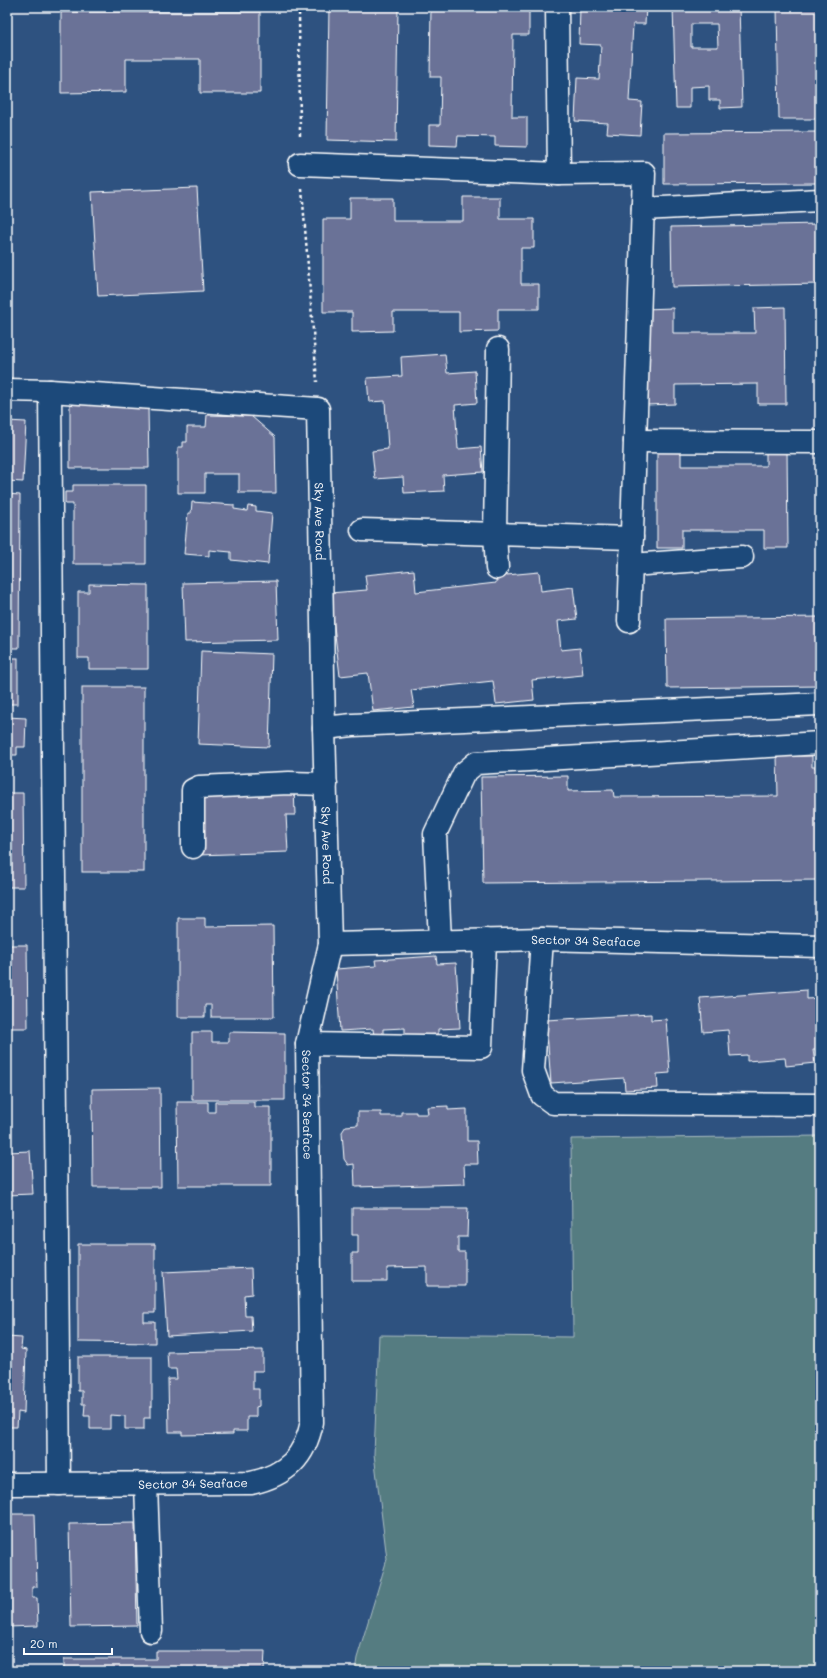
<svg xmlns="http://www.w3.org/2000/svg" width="827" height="1678" font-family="Mali,sans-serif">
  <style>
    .green { fill: #557b81; stroke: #aabdc0 }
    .building { fill: #6a7297; stroke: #fff; fill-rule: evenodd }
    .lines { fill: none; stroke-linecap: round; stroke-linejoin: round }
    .minor-casing { stroke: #fff; stroke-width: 25 }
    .path { stroke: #fff; stroke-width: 2.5; stroke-dasharray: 3 3; stroke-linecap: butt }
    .minor { stroke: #1f4a7a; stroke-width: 22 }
    .labels { text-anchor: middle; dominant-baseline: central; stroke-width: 3.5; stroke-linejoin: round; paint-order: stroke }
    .street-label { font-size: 12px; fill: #fff; stroke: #1f4a7a }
  </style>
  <rect width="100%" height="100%" fill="#2e5280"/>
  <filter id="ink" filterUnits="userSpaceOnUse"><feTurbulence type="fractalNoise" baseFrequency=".025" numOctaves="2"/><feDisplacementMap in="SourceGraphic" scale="8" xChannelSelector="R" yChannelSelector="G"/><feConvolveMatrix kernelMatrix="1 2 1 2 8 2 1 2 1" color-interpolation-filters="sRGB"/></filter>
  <g filter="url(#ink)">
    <path class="green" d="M820 1136V1671H355L357 1658 387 1559 374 1454 379 1335 573 1337 571 1139Z"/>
    <g class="building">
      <path d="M329 7H398L396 142 327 140Z"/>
      <path d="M431 7H529V35H513L512 117H527V147L495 146V137L458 136 457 146 429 145V125H440L441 77H430Z"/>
      <path d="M580 7H646L645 24H633L629 101 642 102 640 135 607 133 608 123 575 121 577 78 599 79 601 45 579 44Z"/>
      <path d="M673 7H739L742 107 720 108V100H709V86L690 87V108H676ZM691 24H717L718 47H691Z"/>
      <path d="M777 7H820V119H779Z"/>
      <path d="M61 12H260V93H200V59H126V92L61 93Z"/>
      <path d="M820 132V183L664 184V133Z"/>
      <path d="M197 188 203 291 98 296 92 192Z"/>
      <path d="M463 197H500V219H534V248H521V284H539V309H498V331L459 332V312H393V331L352 332V312H323V219H350V198H393V221H463Z"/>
      <path d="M820 224V284L672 287 671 227Z"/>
      <path d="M785 307 786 404H758V384L675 385V404L646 405 644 309 673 308V333H755L754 308Z"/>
      <path d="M445 354 447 373 475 371 477 403 455 405 458 449 481 447 483 472 443 475 444 491 404 493 403 477 375 479 372 451 388 449 385 401 369 402 367 378 402 376 401 357Z"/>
      <path d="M70 402 148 408 149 468H70Z"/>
      <path d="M207 415 251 416 275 437 276 493H239V474H205V493H178V447H183V442H187V427H206Z"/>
      <path d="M7 421 26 422 23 482 7 481Z"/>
      <path d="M657 450H681V466H766V450H787L788 548H764V530H682V548H657Z"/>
      <path d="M73 485H146V564H73V504H65V492H73Z"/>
      <path d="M7 494 20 495 19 648H7Z"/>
      <path d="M192 502 234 505V509L247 511 248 506 256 507V511L272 513 268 564 231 560V552L209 550V556L184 554 188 513H191Z"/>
      <path d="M414 570 416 592 496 583V576L539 572 541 591 573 587 577 619 558 621 561 650 580 648 583 675 532 680 534 700 496 704 493 681 411 690 414 707 373 711 368 673 340 676 330 593 367 590 365 575Z"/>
      <path d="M276 581 278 640 185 642 183 583Z"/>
      <path d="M89 584 148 585V669H89V658H78V592H89Z"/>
      <path d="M820 617V686L667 688 666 619Z"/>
      <path d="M201 651 272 654 269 747 198 744Z"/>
      <rect x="7" y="658" width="11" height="46"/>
      <rect x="82" y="687" width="62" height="185"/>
      <path d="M7 717 26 718 25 747H17V755H7Z"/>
      <path d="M777 756H812V767H820V880L483 883 481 777 568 776V791L613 790 614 797 778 796Z"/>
      <path d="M294 787 295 815H286L288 852 198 855 202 790Z"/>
      <path d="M7 793H23L24 887H7Z"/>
      <path d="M178 918H205V927L273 926 274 1017H211V1005H205V1017H178Z"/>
      <path d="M7 945H27L28 1028H7Z"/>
      <path d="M436 956 437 964 456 963 460 1028 438 1029V1034L405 1036V1028L383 1029V1037H374L373 1029 340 1031 336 969 376 966 375 960Z"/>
      <path d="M807 990V999L820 998V1050H813L815 1063 786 1066 785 1058 747 1061V1055L730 1056 728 1030 703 1032 700 998Z"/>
      <path d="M651 1014V1020L666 1019 670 1073 657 1074 658 1088 625 1090 624 1078 551 1083 546 1020Z"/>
      <path d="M192 1032H212V1042H229V1032L285 1033V1100H192Z"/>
      <path d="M160 1088 161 1187H93L92 1089Z"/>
      <path d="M177 1102H208V1112H215V1102H254V1107H271V1186H178Z"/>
      <path d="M448 1106V1110L467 1109V1141H477L478 1164H464L465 1184 355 1187 354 1164 348 1165 344 1159 342 1132 346 1126 358 1125V1112H381V1116H401V1112H416V1114H428L427 1107Z"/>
      <path d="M30 1151 33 1194 7 1195V1152Z"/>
      <path d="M352 1208H468L467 1237H458V1252H465V1286H427V1267L387 1268V1281H352V1253H358V1235H352Z"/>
      <path d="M78 1244H155V1313H144V1322H155V1343L78 1342Z"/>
      <path d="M251 1268 252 1294 244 1295 245 1316H251L252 1331 167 1336 163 1272Z"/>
      <path d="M7 1337 22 1338 21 1349 26 1350 24 1413 18 1412 17 1427H7Z"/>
      <path d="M263 1350V1371H253V1389H259V1406L256 1407V1417H247V1431H233V1434L182 1435V1432H169L168 1379H177L176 1369H168L167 1352Z"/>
      <path d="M78 1357H152V1407H150V1418H144V1429H125V1416L110 1415V1429H90V1416H84L85 1404H82V1391H78Z"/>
      <path d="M7 1514H35L37 1587H32V1598H37L38 1626 7 1627Z"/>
      <path d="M135 1523 137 1626 71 1627 69 1524Z"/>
      <path d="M156 1651H265L264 1671H64V1659H156Z"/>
    </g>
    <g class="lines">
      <g class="minor-casing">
        <g id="minor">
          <path d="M300 164 559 174 557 7"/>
          <path d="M559 174 644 173 629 621"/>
          <path d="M643 209 820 200"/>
          <path id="s1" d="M7 390 50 391 318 409 324 728 330 944 307 1044 312 1422C305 1457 287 1475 251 1483L7 1484"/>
          <path d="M50 391 59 1484"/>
          <path d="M635 441 820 442"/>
          <path d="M362 530 632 538"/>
          <path d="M631 565 742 557"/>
          <path d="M497 568 495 533 498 349"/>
          <path d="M324 728 353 725 820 704"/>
          <path d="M193 847V790L199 787 289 783 326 784"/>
          <path d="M542 939 533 1070 542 1095 553 1103 820 1105"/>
          <path d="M440 941 435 834 464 773 476 763 820 743"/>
          <path id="s2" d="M330 944 542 939 820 946"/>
          <path d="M307 1044 481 1047 485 940"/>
          <path d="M146 1484 151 1631"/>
        </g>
      </g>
      <g class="path">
        <path d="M299 7 300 138"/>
        <path d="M302 189 317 382"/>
      </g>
      <use href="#minor" class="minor"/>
    </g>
  </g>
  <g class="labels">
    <g class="street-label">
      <text stroke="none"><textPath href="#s1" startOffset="424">Sky Ave Road</textPath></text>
      <text stroke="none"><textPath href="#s1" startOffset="748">Sky Ave Road</textPath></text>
      <text stroke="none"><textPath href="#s2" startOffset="256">Sector 34 Seaface</textPath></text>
      <text stroke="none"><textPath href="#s1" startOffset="1010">Sector 34 Seaface</textPath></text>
      <text transform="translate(193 1483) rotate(-1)">Sector 34 Seaface</text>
    </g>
  </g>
  <rect width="827" height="1678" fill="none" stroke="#1f4a7a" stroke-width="24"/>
  <rect x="12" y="12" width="803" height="1654" fill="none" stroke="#fff" stroke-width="1.5" filter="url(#ink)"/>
  <path d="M24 1648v6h88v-6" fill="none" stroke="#ffffff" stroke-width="2"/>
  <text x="30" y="1648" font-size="12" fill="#ffffff" stroke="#1f4a7a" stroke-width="3" paint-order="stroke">20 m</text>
</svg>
